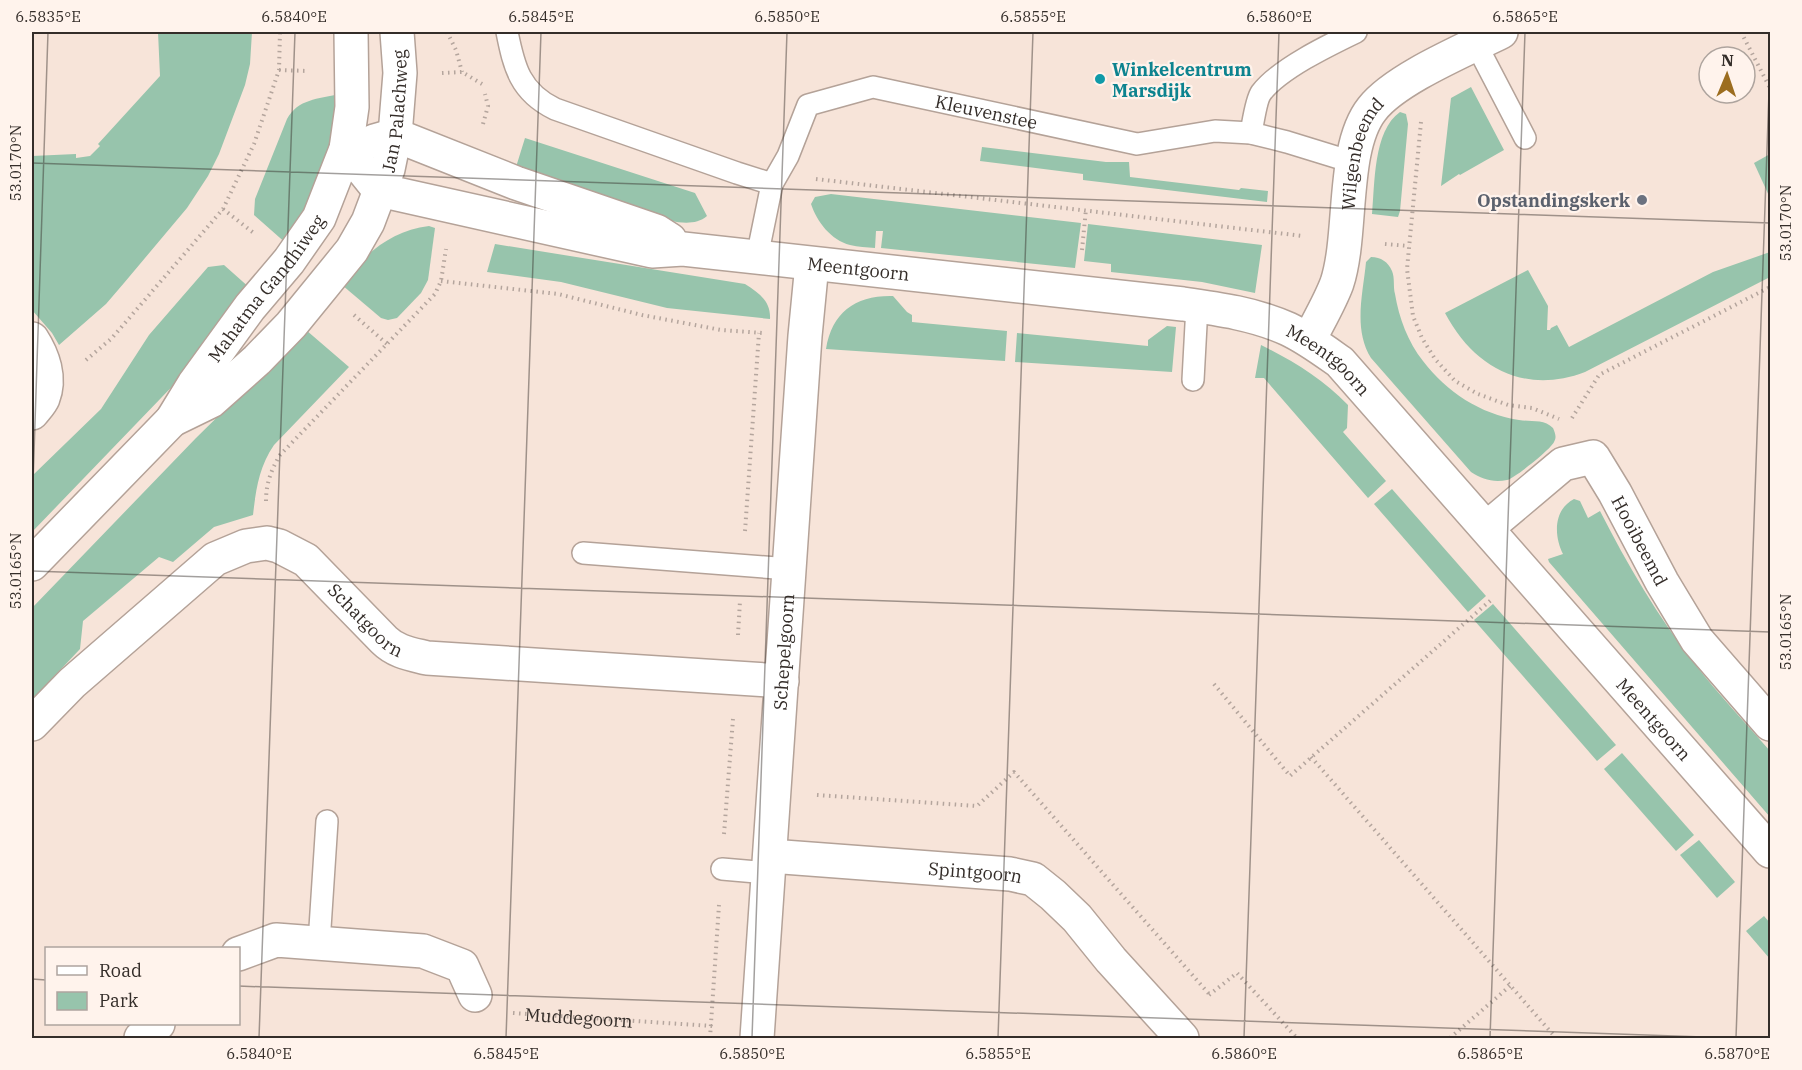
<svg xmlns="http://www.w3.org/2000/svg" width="1802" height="1070" font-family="'IBM Plex Serif',serif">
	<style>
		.green { fill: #97c4ac }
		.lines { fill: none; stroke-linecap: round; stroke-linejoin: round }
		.lane-casing { stroke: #b4a298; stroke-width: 24 }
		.street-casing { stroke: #b4a298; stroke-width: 36 }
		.secondary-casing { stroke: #b4a298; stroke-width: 36 }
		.path { stroke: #b4a59d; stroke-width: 4; stroke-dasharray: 1.5 4.5; stroke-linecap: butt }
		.lane { stroke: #fff; stroke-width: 21 }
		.street { stroke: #fff; stroke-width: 33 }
		.secondary { stroke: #fff; stroke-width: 33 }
		.ticks { fill: none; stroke: #342d29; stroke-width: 1.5; stroke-opacity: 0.45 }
		.culture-dot { fill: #0f9aa8; stroke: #fff3ec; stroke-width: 2 }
		.worship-dot { fill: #6b7280; stroke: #fff3ec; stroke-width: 2 }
		.labels { text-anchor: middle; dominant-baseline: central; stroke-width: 4.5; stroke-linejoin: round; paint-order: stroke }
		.culture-label { font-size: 18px; font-weight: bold; fill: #0d838f; stroke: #fff3ec; text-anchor: start }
		.street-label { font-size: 18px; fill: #342d29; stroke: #fff3ec }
		.worship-label { font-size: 18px; font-weight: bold; fill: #5b616d; stroke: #fff3ec; text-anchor: end }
		.neatline { fill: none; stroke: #342d29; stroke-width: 2 }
		.ticks-label { font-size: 15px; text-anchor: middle; fill: #342d29 }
	</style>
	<rect width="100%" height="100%" fill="#f7e4d9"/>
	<!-- green -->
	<g class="green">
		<polygon points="158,32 252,32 250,64 245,85 219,154 208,176 187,208 124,283 106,304 59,345 52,333 32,310 32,156 76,154 76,158 90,156 100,146 98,144 160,76"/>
		<polygon points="1471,87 1504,150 1460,175 1459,174 1441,186 1451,98"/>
		<path d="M 339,94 L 326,172 L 288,245 L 254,215 L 255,199 L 287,119 C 298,99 318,99 339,94 Z"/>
		<path d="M 1400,112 L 1406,114 L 1408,124 L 1400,211 L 1398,217 L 1372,214 C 1375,184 1373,131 1400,112 Z"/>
		<path d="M 525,138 L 695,193 L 707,216 C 693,228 671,221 655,217 L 516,167 Z"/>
		<polygon points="982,147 1106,162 1129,162 1130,177 1239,190 1241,188 1268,191 1267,202 1083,180 1083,174 980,161"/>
		<polygon points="1770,154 1770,198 1754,163"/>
		<path d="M 831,194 L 1081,223 L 1075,268 L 881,248 L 883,231 L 876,231 L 875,248 C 867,247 858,247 850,245 C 831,240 817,222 811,204 L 815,197 Z"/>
		<polygon points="1088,224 1262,245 1255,293 1202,282 1111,272 1111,264 1084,261"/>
		<path d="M 429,226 L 435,228 L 428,280 L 421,293 L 397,318 L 388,320 L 381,318 L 342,285 C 364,254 390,231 429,226 Z"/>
		<path d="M 495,244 L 745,284 C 759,293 771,301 770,319 L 667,308 L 561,282 L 487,272 Z"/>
		<path d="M 1770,252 L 1770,277 L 1585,372 C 1525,395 1474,368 1445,313 L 1528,270 L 1548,306 L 1547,330 L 1550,330 L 1551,328 L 1557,325 L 1569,347 L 1713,272 Z"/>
		<path d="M 1371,257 C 1381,257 1388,262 1392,271 C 1395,278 1393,287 1395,294 C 1399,318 1408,342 1423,361 C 1447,392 1480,414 1519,420 C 1531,422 1544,419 1553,428 C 1555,433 1557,437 1554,442 C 1551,449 1515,478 1507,480 C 1493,483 1482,479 1471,472 L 1371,358 C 1353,329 1363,294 1366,262 Z"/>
		<polygon points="224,265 251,289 213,344 32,532 32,476 101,409 149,335 208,267"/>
		<path d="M 893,296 L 907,312 L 912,315 L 912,322 L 1007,331 L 1005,361 L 826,349 C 832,312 856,295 893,296 Z"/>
		<polygon points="1167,326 1176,327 1172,372 1015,362 1017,333 1148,346 1148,340"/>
		<path d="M 306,330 L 349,367 L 274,445 C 259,467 256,489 253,515 L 214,527 L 173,562 L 159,557 L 83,621 L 80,649 L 32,700 L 32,608 L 196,438 Z"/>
		<path d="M 1261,345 C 1293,361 1323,379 1348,405 L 1347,428 L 1343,432 L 1386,481 L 1368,498 L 1264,378 L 1255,378 Z"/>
		<polygon points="1392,489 1486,596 1468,612 1374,504"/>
		<path d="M 1574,499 L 1580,501 L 1588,518 L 1600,511 C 1627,564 1658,617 1695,664 C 1718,694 1745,722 1770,751 L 1770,817 L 1549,562 L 1548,559 L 1563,554 C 1554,536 1553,510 1574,499 Z"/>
		<polygon points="1493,604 1616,745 1597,761 1474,620"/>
		<polygon points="1622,753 1694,835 1676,851 1604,769"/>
		<polygon points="1699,840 1735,882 1717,898 1680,855"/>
		<polygon points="1764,916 1770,923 1770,959 1746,931"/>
	</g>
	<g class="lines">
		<defs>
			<g id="lane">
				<path d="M 507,32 C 514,67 520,92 555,109 L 737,173 L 772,184"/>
				<polyline points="1476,44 1525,138"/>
				<path d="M 1251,133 C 1253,123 1256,100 1261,93 C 1279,69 1329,45 1356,32"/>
				<path id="s2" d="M 757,257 L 772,184 L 788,156 L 808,105 L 873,87 L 1137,144 L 1215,131 L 1251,133 L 1287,142 L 1352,162"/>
				<polyline points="1193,380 1197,306"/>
				<polyline points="583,553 789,569"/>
				<polyline points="722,869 768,873"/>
				<polyline points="319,943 327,821"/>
			</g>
			<g id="street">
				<path d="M 32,339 C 43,356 51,378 43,398 C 41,403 35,409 32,413"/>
				<path id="s3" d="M 1309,340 C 1318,322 1330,302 1337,283 C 1353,234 1341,148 1372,109 C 1395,79 1465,50 1501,32"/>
				<path id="s4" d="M 1487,528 L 1563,464 L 1593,457 L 1615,493 L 1662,582 L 1697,640 L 1770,724"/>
				<path id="s5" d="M 32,724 L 72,683 L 215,559 L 246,546 L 267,543 L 279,546 L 306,560 L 384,640 C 396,652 411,654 427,658 L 782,681"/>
				<path id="s6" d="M 770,856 L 1010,874 L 1033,879 L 1053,895 L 1077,918 L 1111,960 L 1182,1038"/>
				<polyline points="238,954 276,940 423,951 462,966 475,995"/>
				<polyline points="141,1038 158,1024"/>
				<path id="s7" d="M 757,1038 L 805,336 L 812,264"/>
			</g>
			<g id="secondary">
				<polyline points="374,141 395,135 516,183 656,231 670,240"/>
				<path id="s8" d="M 346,149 L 379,190 L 652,251 L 683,249 L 1183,304 C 1219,309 1255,314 1288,329 C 1307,338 1323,350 1340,362 L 1770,851"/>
				<path id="s9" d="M 172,420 L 211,401 L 257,360 L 291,325 L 322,287 L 352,250 L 368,222 L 388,169 L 395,135 L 400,73 L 397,32"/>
				<path id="s10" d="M 32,564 L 172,420 L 194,384 L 250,307 L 289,261 L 319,218 L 346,149 L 352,107 L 351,32"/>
			</g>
		</defs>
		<!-- lane casing -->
		<use href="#lane" class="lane-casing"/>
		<!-- street casing -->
		<use href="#street" class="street-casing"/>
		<!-- secondary casing -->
		<use href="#secondary" class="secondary-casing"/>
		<!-- path -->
		<g class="path">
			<polyline points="447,32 456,50 462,72"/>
			<polyline points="1741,32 1770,88"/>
			<polyline points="279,70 308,71"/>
			<polyline points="442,73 462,72 482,84"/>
			<polyline points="1421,122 1407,269 1413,316 1422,338 1435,359 1455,381 1478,394 1508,405 1532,408 1559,419"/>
			<polyline points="483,124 488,106 485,94"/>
			<polyline points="816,179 1303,236"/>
			<polyline points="223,209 255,234"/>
			<polyline points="1385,244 1409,246"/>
			<polyline points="1082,250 1086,209"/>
			<polyline points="441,281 558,294 642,315 721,330 763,333"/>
			<polyline points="354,315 387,344"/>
			<polyline points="86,360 112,338 223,209 254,144 279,70 280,32"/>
			<polyline points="1572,418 1599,375 1770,287"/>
			<path d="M 266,501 C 266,484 271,470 280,455 L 435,294 L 441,281 L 446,249"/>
			<polyline points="745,531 759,333"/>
			<polyline points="738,635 740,601"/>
			<polyline points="1214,684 1290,776 1491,600"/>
			<polyline points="1311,757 1556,1038"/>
			<polyline points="817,795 977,806 1014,772 1209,994"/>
			<polyline points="724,834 733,719"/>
			<polyline points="1209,995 1237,973 1297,1038"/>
			<path id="s1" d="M 513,1013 L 712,1026"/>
			<polyline points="710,1038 719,905"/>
			<polyline points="1450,1038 1510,986"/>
		</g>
		<!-- lane -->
		<use href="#lane" class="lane"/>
		<!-- street -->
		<use href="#street" class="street"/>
		<!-- secondary -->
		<use href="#secondary" class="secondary"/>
	</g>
	<!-- ticks -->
	<path class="ticks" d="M 32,163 L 1770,223M 32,513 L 48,32M 32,571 L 1770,632M 32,979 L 46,980M 238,986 L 1732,1038M 259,1038 L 295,32M 506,1038 L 541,32M 752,1038 L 787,32M 998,1038 L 1033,32M 1244,1038 L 1279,32M 1490,1038 L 1525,32M 1736,1038 L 1770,63"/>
	<!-- markers -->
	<circle class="culture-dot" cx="1100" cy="79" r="6"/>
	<circle class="worship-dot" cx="1642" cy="200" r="6"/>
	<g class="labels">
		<!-- culture labels -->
		<g class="culture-label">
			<text x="1112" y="69">Winkelcentrum<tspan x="1112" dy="21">Marsdijk</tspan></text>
		</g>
		<!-- street labels -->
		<g class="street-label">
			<text stroke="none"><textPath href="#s9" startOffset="398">Jan Palachweg</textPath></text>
			<text stroke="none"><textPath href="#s2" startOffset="345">Kleuvenstee</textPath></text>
			<text stroke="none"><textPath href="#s3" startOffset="196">Wilgenbeemd</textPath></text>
			<text stroke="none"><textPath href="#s8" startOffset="540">Meentgoorn</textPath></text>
			<text stroke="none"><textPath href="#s10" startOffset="363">Mahatma Gandhiweg</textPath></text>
			<text stroke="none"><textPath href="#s8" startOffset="1026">Meentgoorn</textPath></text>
			<text stroke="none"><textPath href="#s4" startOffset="226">Hooibeemd</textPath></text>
			<text stroke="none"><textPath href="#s5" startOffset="429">Schatgoorn</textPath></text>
			<text stroke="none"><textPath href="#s7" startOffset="387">Schepelgoorn</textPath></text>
			<text stroke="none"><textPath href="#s8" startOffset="1512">Meentgoorn</textPath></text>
			<text stroke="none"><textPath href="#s6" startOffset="206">Spintgoorn</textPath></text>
			<text stroke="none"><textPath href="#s1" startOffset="66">Muddegoorn</textPath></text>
		</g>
		<!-- worship labels -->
		<g class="worship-label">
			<text x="1630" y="200">Opstandingskerk</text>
		</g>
	</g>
	<!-- border -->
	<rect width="1802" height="1070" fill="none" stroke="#fff3ec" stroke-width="66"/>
	<!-- legend -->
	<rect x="45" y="947" width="195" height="78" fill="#fff3ec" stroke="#aea49e" stroke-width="1.5"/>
	<rect x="57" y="966" width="30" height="9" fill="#ffffff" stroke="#aea49e" stroke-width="1.5"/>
	<text x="99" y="977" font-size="18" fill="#342d29">Road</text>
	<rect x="57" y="992" width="30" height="18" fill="#97c4ac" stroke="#aea49e" stroke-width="1.5"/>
	<text x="99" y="1007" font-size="18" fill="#342d29">Park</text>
	<!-- north arrow -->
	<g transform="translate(1727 75) rotate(2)"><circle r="28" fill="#fff3ec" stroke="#aea49e" stroke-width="1.5"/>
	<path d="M0-4.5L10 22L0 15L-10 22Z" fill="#9c6d1f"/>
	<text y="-9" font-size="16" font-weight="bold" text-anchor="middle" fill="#342d29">N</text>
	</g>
	<rect x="33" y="33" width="1736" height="1004" class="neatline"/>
	<g class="ticks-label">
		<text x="48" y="22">6.5835°E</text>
		<text x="294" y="22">6.5840°E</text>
		<text x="541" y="22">6.5845°E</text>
		<text x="787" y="22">6.5850°E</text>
		<text x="1033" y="22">6.5855°E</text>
		<text x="1279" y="22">6.5860°E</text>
		<text x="1525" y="22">6.5865°E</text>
		<text transform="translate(16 163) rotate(-90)" y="5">53.0170°N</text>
		<text transform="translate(1786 223) rotate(-90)" y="5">53.0170°N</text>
		<text transform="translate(16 571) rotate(-90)" y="5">53.0165°N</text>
		<text transform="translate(1786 632) rotate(-90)" y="5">53.0165°N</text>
		<text x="259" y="1059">6.5840°E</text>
		<text x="506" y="1059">6.5845°E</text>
		<text x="752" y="1059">6.5850°E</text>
		<text x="998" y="1059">6.5855°E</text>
		<text x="1244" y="1059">6.5860°E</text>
		<text x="1490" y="1059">6.5865°E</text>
		<text x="1737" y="1059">6.5870°E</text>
	</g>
</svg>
